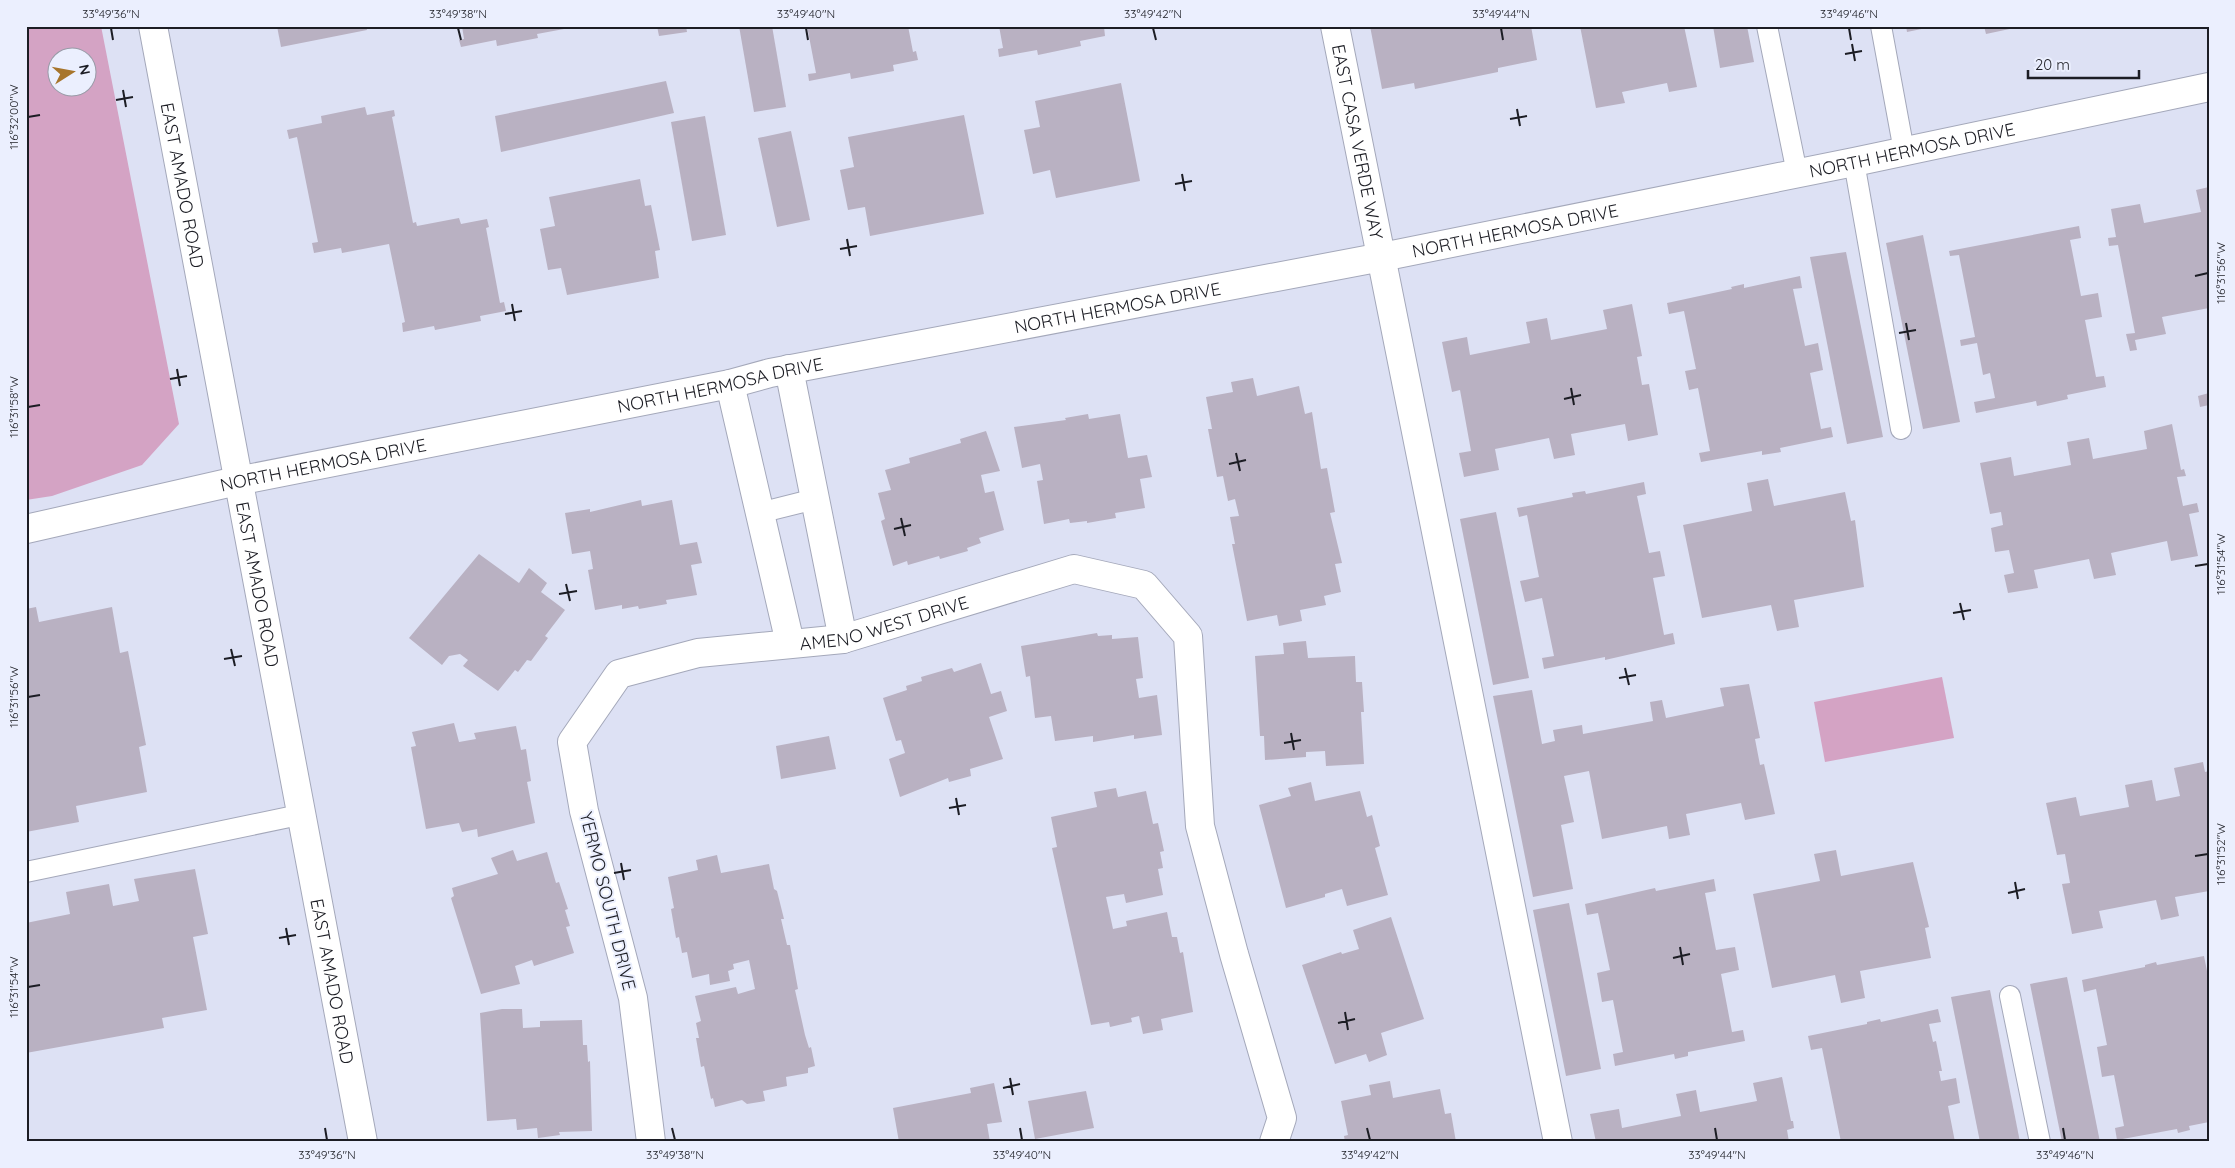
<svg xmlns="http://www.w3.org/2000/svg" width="2235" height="1168" font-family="Quicksand,sans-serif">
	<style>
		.green { fill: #d4a3c4; fill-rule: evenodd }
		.building { fill: #b9b1c2 }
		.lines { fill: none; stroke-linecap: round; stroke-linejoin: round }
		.service-casing { stroke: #a4a8ba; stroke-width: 22 }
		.minor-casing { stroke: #a4a8ba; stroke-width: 30 }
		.service { stroke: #fff; stroke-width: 20 }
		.minor { stroke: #fff; stroke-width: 28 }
		.ticks { fill: none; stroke: #1c1d24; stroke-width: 2 }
		.labels { text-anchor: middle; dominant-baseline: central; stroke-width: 4; stroke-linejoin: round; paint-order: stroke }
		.street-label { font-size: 18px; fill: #1c1d24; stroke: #ebeffe }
		.neatline { fill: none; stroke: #1c1d24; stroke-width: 2 }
		.ticks-label { font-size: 12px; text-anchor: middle; fill: #1c1d24 }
	</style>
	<rect width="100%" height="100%" fill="#dde1f4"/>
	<!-- green -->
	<g class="green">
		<path d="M 26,26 L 101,26 L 179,424 L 142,465 L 52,496 L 26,500 ZM 58,58 L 88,58 L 88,88 L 58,88 Z"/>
		<polygon points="1942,677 1954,738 1825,762 1814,702"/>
	</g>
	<!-- building -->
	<g class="building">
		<polygon points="277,26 366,26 367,30 281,47"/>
		<polygon points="462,26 564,26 564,29 537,34 538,38 497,46 496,40 461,47 459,40 464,39"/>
		<polygon points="657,26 686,26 687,32 659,36"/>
		<polygon points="739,26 772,26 786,107 754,112"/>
		<polygon points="807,26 908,26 913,52 916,51 918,60 893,65 894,71 851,79 850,73 809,81 808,74 816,73"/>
		<polygon points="999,26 1101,26 1104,27 1105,36 1080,41 1081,46 1038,55 1037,50 999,57 998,49 1003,48"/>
		<polygon points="1370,26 1531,26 1537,60 1498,68 1498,72 1415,89 1414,83 1382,89"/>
		<polygon points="1580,26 1684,26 1697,87 1669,92 1667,83 1622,92 1625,103 1596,108"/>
		<polygon points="1713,26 1747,26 1754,62 1720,68"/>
		<polygon points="1906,26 1931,26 1931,27 1907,32"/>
		<polygon points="1984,26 2019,26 2019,27 1986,34"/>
		<polygon points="666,81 674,113 501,152 495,116"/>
		<polygon points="1121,83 1140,181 1056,198 1050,170 1033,174 1024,130 1040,127 1035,101"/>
		<polygon points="365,107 367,115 394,110 395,116 392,117 413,223 416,222 417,226 459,218 461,224 487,219 489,227 486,228 500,303 504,302 506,311 480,316 481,321 435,330 434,326 403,332 402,323 405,322 389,244 342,253 341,248 314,253 312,243 318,242 297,137 289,139 287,130 322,123 321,116"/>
		<polygon points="964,115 984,214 870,236 865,207 848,210 840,170 854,167 848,137"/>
		<polygon points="705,116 726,235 692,241 671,122"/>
		<polygon points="791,131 810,220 777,227 758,138"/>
		<polygon points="640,179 645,206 651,205 660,250 655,251 659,278 567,295 561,268 548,270 540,229 555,226 549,197"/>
		<polygon points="2209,187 2209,308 2162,317 2166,334 2135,340 2137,350 2130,351 2126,334 2135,333 2118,245 2109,246 2108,238 2116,237 2111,209 2140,204 2144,223 2201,212 2196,190"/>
		<polygon points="2079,226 2081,238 2070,240 2081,296 2098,293 2102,317 2085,320 2096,377 2104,376 2106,387 2067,395 2068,399 2037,406 2036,401 1976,413 1974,402 1995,398 1990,373 1983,375 1977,343 1961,346 1960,340 1975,337 1959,255 1950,256 1949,251"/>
		<polygon points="1923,235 1960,422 1923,429 1886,243"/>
		<polygon points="1846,252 1883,437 1847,444 1810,257"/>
		<polygon points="1800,276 1802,288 1793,289 1805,346 1818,343 1823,370 1810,373 1821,429 1831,427 1833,437 1780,448 1781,452 1762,455 1762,451 1701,462 1699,453 1710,451 1698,388 1689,390 1685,371 1696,369 1684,311 1669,314 1667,303 1732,289 1731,287 1744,284 1744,288"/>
		<polygon points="1632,304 1642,356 1637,357 1642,385 1649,384 1658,435 1628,441 1625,424 1571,434 1575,455 1554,459 1549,438 1495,449 1499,470 1464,477 1459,453 1471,451 1460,390 1452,392 1442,342 1467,337 1470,355 1530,343 1526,322 1547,318 1551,340 1607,329 1603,310"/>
		<polygon points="1253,378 1257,396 1299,386 1305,414 1312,412 1321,469 1327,468 1335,512 1330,513 1342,563 1335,564 1341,592 1324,596 1326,605 1300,610 1302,621 1279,626 1277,615 1247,621 1232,544 1235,544 1230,517 1239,516 1235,499 1228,501 1223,476 1217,477 1208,429 1212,429 1206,397 1233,392 1231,382"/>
		<polygon points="2209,393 2209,405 2200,407 2198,396"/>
		<polygon points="1088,414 1089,419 1120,414 1128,458 1147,455 1152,477 1140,479 1145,508 1115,513 1116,518 1087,523 1087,521 1070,523 1069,519 1044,524 1037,481 1043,480 1040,464 1022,468 1014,427 1066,420 1065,418"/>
		<polygon points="2172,424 2181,470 2184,469 2186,476 2177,477 2183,506 2197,503 2199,512 2189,514 2198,556 2171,561 2167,541 2111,553 2116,575 2094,579 2089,559 2034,570 2038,588 2008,593 2004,575 2014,573 2009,550 1995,552 1991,528 2003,525 2001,512 1990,514 1980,463 2011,457 2014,476 2071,465 2067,442 2089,438 2093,459 2147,449 2144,431"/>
		<polygon points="986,431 1000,471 981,475 985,493 994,491 1004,530 979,538 981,543 967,548 968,551 940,559 939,556 908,565 907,561 893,566 881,521 885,519 878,493 891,490 885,470 910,463 909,458 961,443 960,439"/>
		<polygon points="1768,479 1774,506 1845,492 1851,521 1855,520 1864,587 1794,600 1799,627 1777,631 1771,605 1702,618 1683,525 1752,511 1747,483"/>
		<polygon points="1644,482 1646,494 1637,496 1649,553 1660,551 1665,576 1653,578 1664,635 1673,633 1675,644 1605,660 1605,657 1544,669 1542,658 1554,656 1542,598 1525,602 1520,581 1539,577 1527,515 1519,517 1517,508 1573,497 1572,493 1585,491 1586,494"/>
		<polygon points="641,500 642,506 672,500 680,545 697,542 702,563 691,565 697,595 666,600 667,604 639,609 638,606 622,609 622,605 595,610 588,570 593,569 590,551 572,554 565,513 590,509 590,512"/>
		<polygon points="1496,512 1529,678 1493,685 1460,519"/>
		<polygon points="479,554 519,583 529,568 547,583 541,592 565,610 545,636 548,638 531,661 527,660 518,672 515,670 498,691 463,666 468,660 460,654 449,656 442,665 409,638"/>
		<polygon points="36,607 39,622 112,607 120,653 128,651 146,745 139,747 147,792 76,806 79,822 26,832 26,609"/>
		<polygon points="1097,633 1098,636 1112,635 1112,639 1138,637 1143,678 1136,679 1139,698 1157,695 1162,735 1134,739 1134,735 1093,742 1093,736 1055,741 1051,716 1035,718 1030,676 1026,677 1021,646"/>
		<polygon points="1306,641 1308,658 1355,656 1356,682 1362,682 1364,712 1361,712 1364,764 1326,766 1325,751 1306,752 1306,757 1265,760 1264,736 1260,736 1255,656 1284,654 1283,643"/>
		<polygon points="981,663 991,694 1001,691 1007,711 989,717 1003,759 970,769 971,776 949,782 948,778 900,797 889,759 905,753 901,740 896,741 883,698 907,690 906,686 922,681 921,677 952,668 954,672"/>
		<polygon points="1749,684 1760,738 1755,739 1760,765 1764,764 1775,814 1745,820 1741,803 1686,814 1690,835 1669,839 1667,826 1602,839 1589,771 1564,776 1574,822 1561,825 1573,889 1533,897 1493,696 1532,690 1542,744 1555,741 1553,730 1582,725 1583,734 1653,721 1650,702 1662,700 1666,718 1724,706 1720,688"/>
		<polygon points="454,723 459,742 476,739 474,733 516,726 521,750 526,749 531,781 527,782 535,823 478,837 477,829 462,832 459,823 426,829 411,747 416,746 412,732"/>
		<polygon points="829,736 836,769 781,779 776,746"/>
		<polygon points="2203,762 2205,772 2209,771 2209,891 2175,897 2179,916 2161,920 2156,900 2099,911 2103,928 2072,934 2062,884 2070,883 2065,854 2057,855 2046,803 2076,797 2080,816 2129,807 2125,785 2152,780 2156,801 2180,796 2174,768"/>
		<polygon points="1311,782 1315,801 1360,791 1367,817 1372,815 1380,846 1375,848 1388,895 1347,906 1342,889 1325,894 1325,897 1286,908 1259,805 1291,796 1288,788"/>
		<polygon points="1116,788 1118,797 1146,791 1153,824 1158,823 1164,851 1160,852 1163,868 1158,869 1163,895 1126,903 1124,894 1106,897 1113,929 1127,926 1126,921 1167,912 1172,937 1177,937 1180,953 1183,952 1193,1012 1161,1019 1163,1030 1143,1034 1139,1016 1131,1018 1132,1022 1110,1027 1109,1022 1091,1025 1052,848 1057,847 1051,817 1097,807 1094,792"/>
		<polygon points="513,850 517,861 547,852 556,883 559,882 568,909 565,910 570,926 566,927 574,953 534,966 532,960 515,966 520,984 481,994 451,898 454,896 452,888 498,874 491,858"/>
		<polygon points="1836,850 1841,876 1913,862 1929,927 1925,928 1931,958 1860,971 1865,998 1841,1003 1835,975 1772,988 1753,894 1820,881 1814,854"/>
		<polygon points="717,855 721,873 769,864 774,889 777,891 784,919 781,919 787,945 790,945 798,989 795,990 805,1035 809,1048 811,1047 815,1066 808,1068 808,1073 786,1077 787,1086 763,1091 765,1101 747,1104 742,1100 715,1107 713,1098 711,1099 704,1066 701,1067 696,1038 699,1038 696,1023 701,1021 695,996 736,987 738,994 755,989 749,960 733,964 734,969 728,971 730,981 710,985 709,974 692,978 687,952 682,953 679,937 676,938 671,909 674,908 668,877 698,870 696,860"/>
		<polygon points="195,869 208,934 193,937 207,1010 162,1018 164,1028 26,1053 26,923 70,914 66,892 109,884 113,906 139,901 134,879"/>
		<polygon points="1714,879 1716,891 1705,893 1716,950 1735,947 1739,970 1721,974 1732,1032 1743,1030 1745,1041 1688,1052 1688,1056 1675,1059 1674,1054 1615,1066 1613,1054 1623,1052 1613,1000 1602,1002 1597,973 1610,970 1598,913 1587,915 1585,904 1655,888 1656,891"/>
		<polygon points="1569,903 1601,1069 1566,1076 1533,910"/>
		<polygon points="1391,917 1424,1019 1381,1033 1387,1055 1369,1062 1366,1054 1335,1064 1302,965 1341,952 1342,954 1359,949 1353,930"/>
		<polygon points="2204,956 2209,981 2209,1122 2189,1126 2190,1130 2178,1133 2177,1129 2117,1140 2115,1128 2124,1126 2114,1075 2102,1077 2097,1047 2107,1045 2096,989 2084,992 2082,980 2145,967 2145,965 2156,962 2157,965"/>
		<polygon points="2067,977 2100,1142 2062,1142 2030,984"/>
		<polygon points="1990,990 2020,1142 1980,1142 1951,997"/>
		<polygon points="502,1009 522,1009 523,1028 540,1027 540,1021 582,1020 583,1045 587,1045 588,1062 590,1061 592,1131 559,1132 560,1135 538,1138 537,1128 517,1130 516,1119 487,1121 480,1013"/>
		<polygon points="1938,1009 1941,1022 1929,1024 1933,1042 1936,1041 1942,1071 1939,1071 1941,1081 1956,1078 1960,1103 1948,1106 1955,1142 1841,1142 1822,1048 1811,1050 1808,1036 1867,1024 1867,1022 1880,1019 1881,1022"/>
		<polygon points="1782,1077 1791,1121 1793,1121 1794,1128 1787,1130 1789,1142 1596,1142 1590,1114 1619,1109 1622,1128 1681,1116 1676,1094 1696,1090 1700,1112 1757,1101 1753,1083"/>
		<polygon points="1390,1081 1393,1098 1440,1089 1445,1114 1451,1113 1456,1142 1345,1142 1344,1136 1348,1135 1341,1101 1371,1095 1369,1085"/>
		<polygon points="994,1083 1002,1122 987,1124 990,1142 899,1142 893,1108 971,1093 970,1088"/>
		<polygon points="1086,1091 1094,1128 1035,1139 1028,1101"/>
	</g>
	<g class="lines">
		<defs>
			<g id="service">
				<polyline points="1767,26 1797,173"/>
				<polyline points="1881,26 1904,151"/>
				<polyline points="1854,162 1901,429"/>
				<polyline points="759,513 815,499"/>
				<polyline points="26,872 299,815"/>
				<polyline points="2010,996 2040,1142"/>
			</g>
			<g id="minor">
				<path id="s1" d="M 153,26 L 363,1142"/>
				<path id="s2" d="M 1335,26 L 1558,1142"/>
				<polyline points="789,369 843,639"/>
				<polyline points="730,384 790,643"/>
				<path id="s3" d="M 26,529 L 237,481 L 730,384 L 770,373 L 1382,257 L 1854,162 L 2209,87"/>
				<path id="s4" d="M 651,1142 L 633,998 L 584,811 L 572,742 L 619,674 L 698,653 L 843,639 L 1074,569 L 1144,585 L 1188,636 L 1200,826 L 1234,954 L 1282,1118 L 1274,1142"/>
			</g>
		</defs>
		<!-- service casing -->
		<use href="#service" class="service-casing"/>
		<!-- minor casing -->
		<use href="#minor" class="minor-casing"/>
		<!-- service -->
		<use href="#service" class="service"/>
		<!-- minor -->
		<use href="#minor" class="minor"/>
	</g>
	<!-- ticks -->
	<path class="ticks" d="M 111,28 L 113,40M 458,28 L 461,40M 806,28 L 808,40M 1153,28 L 1156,40M 1501,28 L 1503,40M 1849,28 L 1851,40M 1852,44 L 1855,61M 1845,54 L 1862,51M 123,90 L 126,107M 116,100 L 133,97M 1517,109 L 1520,126M 28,117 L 40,115M 1510,119 L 1527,116M 1182,174 L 1185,191M 1175,184 L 1192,181M 847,239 L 850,256M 840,249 L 857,246M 2195,276 L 2208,273M 512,304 L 515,321M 505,314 L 522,311M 1906,323 L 1909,340M 1899,333 L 1916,330M 177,369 L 180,386M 170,379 L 187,376M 1571,388 L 1574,405M 1564,399 L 1581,395M 28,407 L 40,405M 1236,453 L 1240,471M 1229,464 L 1246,460M 901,518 L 905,536M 894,529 L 911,525M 2195,566 L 2208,564M 566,584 L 570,601M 559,594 L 577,591M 1960,603 L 1964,620M 1953,613 L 1971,610M 231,649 L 235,666M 224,659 L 242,656M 1625,668 L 1629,685M 1619,678 L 1636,675M 28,697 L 40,695M 1291,733 L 1294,750M 1284,743 L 1301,740M 956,798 L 959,815M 949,808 L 966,805M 2195,856 L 2208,854M 621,863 L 624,880M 614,873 L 631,870M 2015,882 L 2018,899M 2008,893 L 2025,889M 286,928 L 289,945M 279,938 L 296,935M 1680,947 L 1683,965M 1673,958 L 1690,954M 28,987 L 40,985M 1345,1012 L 1348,1030M 1338,1023 L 1355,1019M 1010,1078 L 1013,1095M 1003,1088 L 1020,1084M 325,1128 L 327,1140M 672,1128 L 675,1140M 1020,1128 L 1022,1140M 1367,1128 L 1370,1140M 1715,1128 L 1717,1140M 2063,1128 L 2065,1140"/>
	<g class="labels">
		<!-- street labels -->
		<g class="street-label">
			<text stroke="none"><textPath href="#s2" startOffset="118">EAST CASA VERDE WAY</textPath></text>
			<text stroke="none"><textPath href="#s3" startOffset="1924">NORTH HERMOSA DRIVE</textPath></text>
			<text stroke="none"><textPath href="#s1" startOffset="162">EAST AMADO ROAD</textPath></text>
			<text stroke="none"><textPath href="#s3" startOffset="1519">NORTH HERMOSA DRIVE</textPath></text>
			<text stroke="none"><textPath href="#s3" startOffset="1114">NORTH HERMOSA DRIVE</textPath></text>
			<text stroke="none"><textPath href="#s3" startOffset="709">NORTH HERMOSA DRIVE</textPath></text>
			<text stroke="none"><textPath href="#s3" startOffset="304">NORTH HERMOSA DRIVE</textPath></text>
			<text stroke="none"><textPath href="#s1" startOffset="568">EAST AMADO ROAD</textPath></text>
			<text stroke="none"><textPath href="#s4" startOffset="762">AMENO WEST DRIVE</textPath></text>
			<text transform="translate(608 901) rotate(76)">YERMO SOUTH DRIVE</text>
			<text stroke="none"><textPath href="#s1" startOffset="972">EAST AMADO ROAD</textPath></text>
		</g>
	</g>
	<!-- border -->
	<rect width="2235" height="1168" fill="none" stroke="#ebeffe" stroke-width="55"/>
	<!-- north arrow -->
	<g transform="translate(72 72) rotate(79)"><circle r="24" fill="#ebeffe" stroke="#989ba7"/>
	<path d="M0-4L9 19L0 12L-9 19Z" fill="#a7752c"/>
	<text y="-8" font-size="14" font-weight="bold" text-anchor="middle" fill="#1c1d24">N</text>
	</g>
	<!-- scale -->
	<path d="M2028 70v8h111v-8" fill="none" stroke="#1c1d24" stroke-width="2.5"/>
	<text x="2035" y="70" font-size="15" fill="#1c1d24" stroke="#ebeffe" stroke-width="4" paint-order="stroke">20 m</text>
	<rect x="28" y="28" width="2180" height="1112" class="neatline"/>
	<g class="ticks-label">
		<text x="111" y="18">33°49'36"N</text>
		<text x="458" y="18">33°49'38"N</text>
		<text x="806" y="18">33°49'40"N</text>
		<text x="1153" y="18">33°49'42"N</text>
		<text x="1501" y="18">33°49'44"N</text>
		<text x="1849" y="18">33°49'46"N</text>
		<text transform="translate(14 117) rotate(-90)" y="4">116°32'00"W</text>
		<text transform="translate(2221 273) rotate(-90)" y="4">116°31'56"W</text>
		<text transform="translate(14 407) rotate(-90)" y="4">116°31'58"W</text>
		<text transform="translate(2221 564) rotate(-90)" y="4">116°31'54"W</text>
		<text transform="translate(14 697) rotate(-90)" y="4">116°31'56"W</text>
		<text transform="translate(2221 854) rotate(-90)" y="4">116°31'52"W</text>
		<text transform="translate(14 987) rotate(-90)" y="4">116°31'54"W</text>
		<text x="327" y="1159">33°49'36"N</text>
		<text x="675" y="1159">33°49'38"N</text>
		<text x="1022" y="1159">33°49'40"N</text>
		<text x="1370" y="1159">33°49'42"N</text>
		<text x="1717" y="1159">33°49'44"N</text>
		<text x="2065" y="1159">33°49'46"N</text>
	</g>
</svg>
